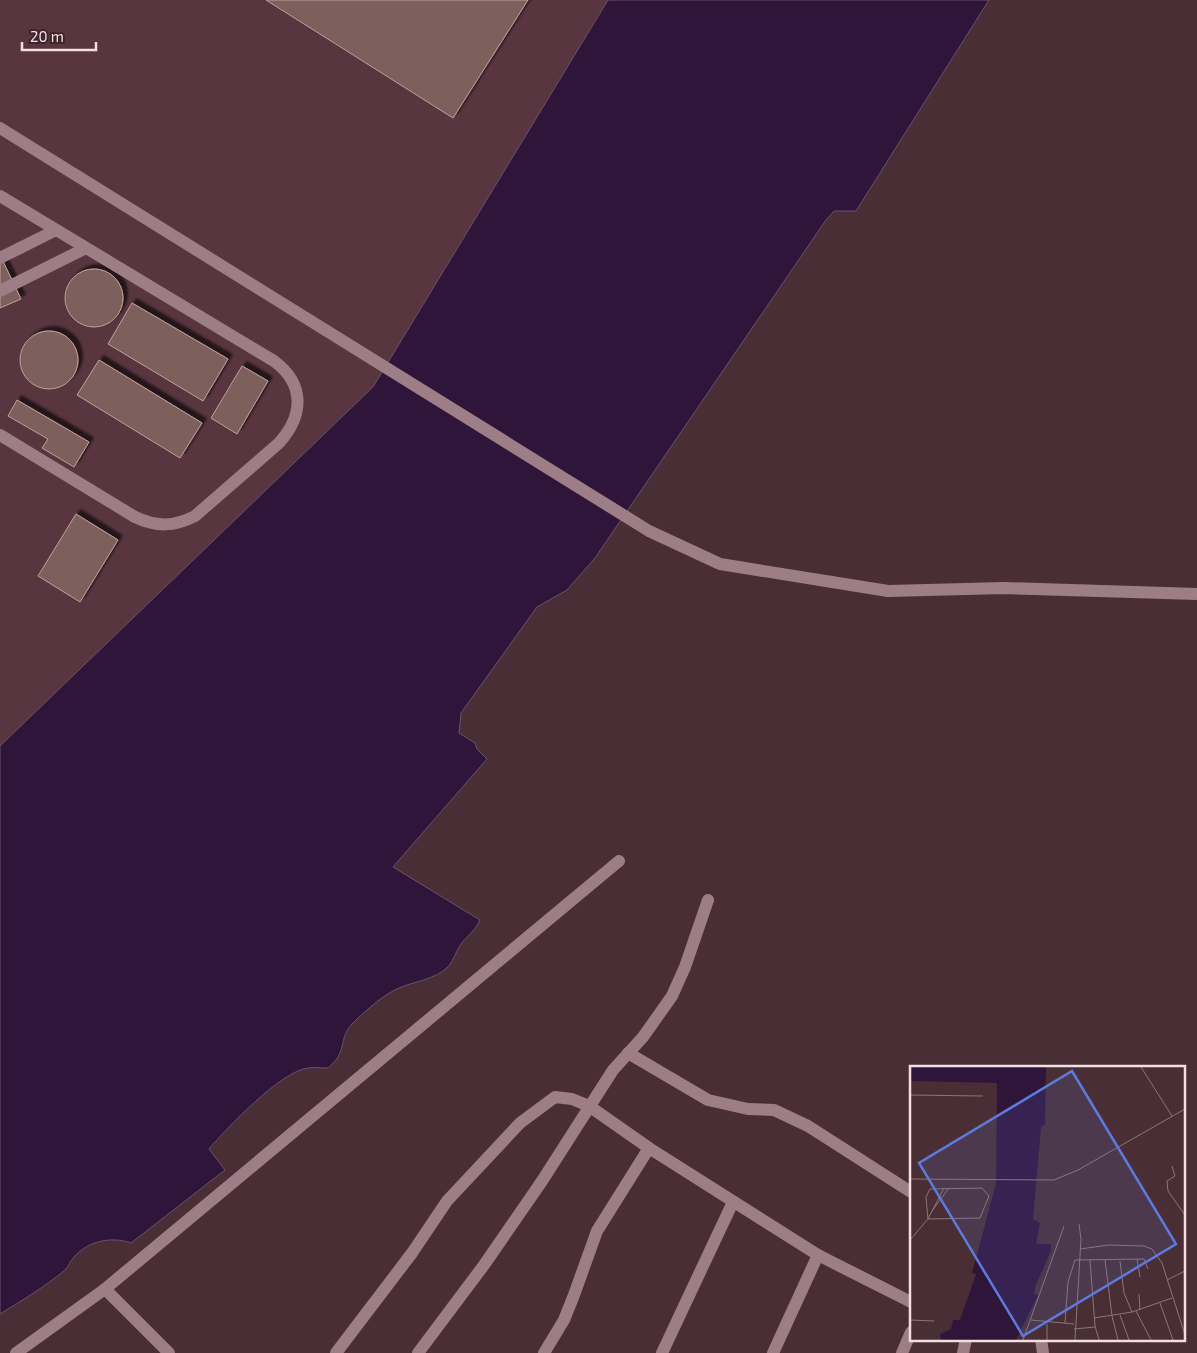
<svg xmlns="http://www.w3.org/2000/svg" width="1197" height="1353" font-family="'Exo 2',sans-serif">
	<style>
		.built { fill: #58353f }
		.water { fill: #30153a; stroke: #6a526d }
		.building { fill: #7d5e5b; stroke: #c2a09c; filter: url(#shadow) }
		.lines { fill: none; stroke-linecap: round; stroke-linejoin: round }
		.minor { stroke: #9e7e86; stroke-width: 12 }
		.inset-road { fill: none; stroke: #8c757c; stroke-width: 1 }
		.view { fill: #5d7adc; fill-opacity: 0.15; stroke: #5d7adc; stroke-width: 2.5 }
		.inset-edge { fill: none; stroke: #f1dfe4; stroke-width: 2.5 }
	</style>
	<defs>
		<filter id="shadow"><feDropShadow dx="4.5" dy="-4.5" stdDeviation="1" flood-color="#0009"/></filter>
	</defs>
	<rect width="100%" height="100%" fill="#492e36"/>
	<!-- built -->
	<polygon class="built" points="0,0 608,0 373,387 0,746"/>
	<!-- water -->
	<path class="water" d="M 608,0 L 989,0 L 856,211 L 834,211 L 826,220 L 595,558 L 567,590 L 537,607 L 461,713 L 459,733 L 475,743 L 477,749 L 487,759 L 393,867 L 480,920 C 475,931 468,935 461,944 C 456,951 454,960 448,967 C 434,980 415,981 399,988 C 383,995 369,1008 356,1020 C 340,1035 346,1042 338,1057 C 336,1061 331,1065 328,1068 C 321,1068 314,1067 308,1068 C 281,1071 227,1128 209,1149 L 225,1170 L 131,1243 C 111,1236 88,1241 74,1257 C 70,1261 69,1266 65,1270 C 46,1286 21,1301 0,1314 L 0,746 L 373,387 Z"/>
	<!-- building -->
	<g class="building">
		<polygon points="266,0 528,0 453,118"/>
		<polygon points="0,255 21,299 0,308"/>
		<circle cx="94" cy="298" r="29"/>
		<polygon points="132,303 228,359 203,401 108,344"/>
		<circle cx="49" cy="360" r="29"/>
		<polygon points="99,360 202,423 180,458 77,395"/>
		<polygon points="242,366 268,381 237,434 211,418"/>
		<polygon points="17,400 89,442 74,467 42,448 48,439 8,416"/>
		<polygon points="76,514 118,540 80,602 38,576"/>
	</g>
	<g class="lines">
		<!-- minor -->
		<g class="minor">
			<polyline points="0,128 649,531 720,564 888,591 1004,588 1197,594"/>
			<path d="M 0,196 L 274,361 C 305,384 304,415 279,443 L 195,516 C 174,527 156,527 135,517 L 0,435"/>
			<polyline points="0,258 56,230"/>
			<polyline points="0,291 86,248"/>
			<polyline points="628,1053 708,1100 748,1109 774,1110 808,1126 911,1192"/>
			<polyline points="105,1289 169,1353"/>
			<polyline points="1041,1339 1043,1353"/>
			<polyline points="16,1353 105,1289 619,861"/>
			<polyline points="336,1353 412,1253 447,1201 520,1123 555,1097 572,1099 589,1106 649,1148 818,1255 911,1302"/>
			<polyline points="418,1353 484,1265 542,1181 613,1070 643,1037 672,996 685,967 708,900"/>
			<polyline points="544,1353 564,1320 574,1295 597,1231 649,1148"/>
			<polyline points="662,1353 733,1202"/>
			<polyline points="773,1353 818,1255"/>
			<polyline points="902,1353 911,1332"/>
			<polyline points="963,1353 966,1339"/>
		</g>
	</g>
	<!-- overview -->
	<g transform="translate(910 1066)">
		<rect width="275" height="275" fill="#492e36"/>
		<path d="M 0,1 L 136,1 L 135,58 L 131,62 L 123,153 L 130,157 L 126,178 L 141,178 L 141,185 L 125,221 L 124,228 L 128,229 L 106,274 L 31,274 L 30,268 L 41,263 L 43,254 L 50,254 L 66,208 L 62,207 L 86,118 L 87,17 L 0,15 Z" fill="#30153a"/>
		<path class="inset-road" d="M 231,1 L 262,50M 0,29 L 73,30M 262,100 L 265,110 L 257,115 L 258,125 L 275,149M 0,113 L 144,114 L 168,104 L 275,43M 72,122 L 79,130 L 70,152 L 18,153 L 16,131 L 20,123 ZM 22,145 L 39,122M 0,174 L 18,153 L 34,122M 170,183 L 199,179 L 234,180 L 242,183 L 252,197 L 275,269M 227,193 L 230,211M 180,194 L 185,260 L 189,274M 195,194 L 202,250M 210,195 L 214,227 L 222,246M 257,214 L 275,205M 229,228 L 230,244M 250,237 L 263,274M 226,245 L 241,274M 210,249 L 219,274M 202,250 L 208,274M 184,252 L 222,246 L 262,232M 0,254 L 24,255M 121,254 L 164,258M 155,257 L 158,216 L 165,194 L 234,193 L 238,203M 164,263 L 185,261M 113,274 L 154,160M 137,274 L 137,258M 165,274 L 171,173 L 169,158"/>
		<path class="view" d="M 162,5 L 266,178 L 113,270 L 9,97 Z"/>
		<rect width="275" height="275" class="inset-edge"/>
	</g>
	<!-- scale -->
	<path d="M22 42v8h74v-8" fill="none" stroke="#f1dfe4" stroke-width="2.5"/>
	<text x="30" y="42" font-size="15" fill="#f1dfe4" stroke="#3e252c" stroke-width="4" paint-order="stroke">20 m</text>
</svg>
